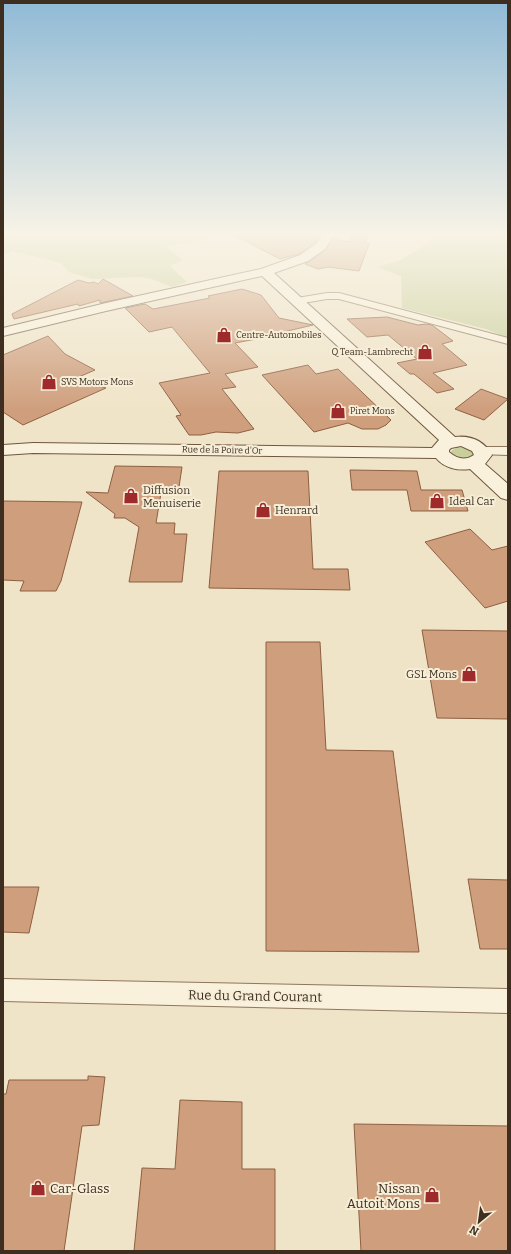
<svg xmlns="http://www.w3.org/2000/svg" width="511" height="1254" font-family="Bitter,serif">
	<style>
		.green { fill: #c9cf9b }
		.building { fill: #cf9f7d; stroke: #8d5f41 }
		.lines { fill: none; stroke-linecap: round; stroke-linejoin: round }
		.street-casing { stroke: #8d765c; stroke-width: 2 }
		.secondary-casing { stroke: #6f573f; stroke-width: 2 }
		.street { fill: #faf1dc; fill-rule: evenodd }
		.secondary { fill: #faf1dc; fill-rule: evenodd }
		.labels { text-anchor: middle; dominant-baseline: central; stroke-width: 4; stroke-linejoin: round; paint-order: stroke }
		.far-poi-label { font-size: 9px; fill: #3d2e20; stroke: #f7eed8; text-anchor: start }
		.far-street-label { font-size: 9px; fill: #3d2e20; stroke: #f7eed8 }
		.poi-label { font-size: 11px; fill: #3d2e20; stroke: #f7eed8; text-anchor: start }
		.near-street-label { font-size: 13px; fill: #3d2e20; stroke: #f7eed8 }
		.near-poi-label { font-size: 13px; fill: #3d2e20; stroke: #f7eed8; text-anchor: start }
	</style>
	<rect width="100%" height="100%" fill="#f0e4c8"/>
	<!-- green -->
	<g class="green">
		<polygon points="230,234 166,247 183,260 170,266 187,282 172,287 152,279 140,277 92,279 69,272 61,263 12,251 3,255 3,234"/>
		<polygon points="437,234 508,234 508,338 486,329 402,308 401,276 377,267 401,260 434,239"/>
		<path d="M 458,447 L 471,450 L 473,454 L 473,456 C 466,460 459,459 452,455 L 451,451 Z"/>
	</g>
	<!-- building -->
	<g class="building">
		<polygon points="232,234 320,234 316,242 299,254 280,259"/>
		<polygon points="353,234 368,234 365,242 369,244 359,271 328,267 318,269 305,264 326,250 333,239 350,242"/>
		<polygon points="103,279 133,296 100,303 100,300 79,306 78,304 14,319 12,314 78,280 89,283 94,282 98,284"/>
		<polygon points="242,289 261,295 279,318 313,325 279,333 271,333 267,337 235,343 258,367 225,374 236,387 222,389 254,429 238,433 216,432 201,435 189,435 176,416 181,415 159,383 210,373 172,327 149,332 125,308 145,304 153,309 210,298 208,296"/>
		<polygon points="387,317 418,325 426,324 432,325 453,341 442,344 467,365 433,373 454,389 437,393 414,374 410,374 397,363 417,359 388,335 367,337 347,319"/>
		<polygon points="48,336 65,354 95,370 74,379 106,388 23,425 3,412 3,355"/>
		<polygon points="308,365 316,374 338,369 391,420 386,425 378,429 362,429 348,423 314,432 262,375"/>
		<polygon points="481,389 508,399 484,420 455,409"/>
		<polygon points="115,466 182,467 179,487 162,487 156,523 175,523 174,534 187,534 182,582 129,582 139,527 125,518 114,518 115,514 86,492 108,493"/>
		<polygon points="350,470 417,471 421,490 462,490 468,511 411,511 407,490 352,490"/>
		<polygon points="219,471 308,471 313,569 348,569 350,590 209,588"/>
		<polygon points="3,501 82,502 61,581 56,591 20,591 24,581 3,580"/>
		<polygon points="470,529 492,550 508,546 508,601 485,608 425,542"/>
		<polygon points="422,630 508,631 508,719 437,718"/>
		<polygon points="266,642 320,642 326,750 393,751 419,952 266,951"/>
		<polygon points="468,879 508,880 508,949 480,949"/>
		<polygon points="3,887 39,887 29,933 3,932"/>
		<polygon points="88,1076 105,1077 99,1125 82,1126 64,1251 3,1251 3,1094 6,1094 9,1080 88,1080"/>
		<polygon points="180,1100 242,1102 242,1169 275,1169 275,1251 134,1251 142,1168 175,1169"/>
		<polygon points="354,1124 508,1126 508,1251 361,1251"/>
	</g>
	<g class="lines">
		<defs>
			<g id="street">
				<polygon points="327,293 339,293 508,338 508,344 339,299 327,299 297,304 292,301 297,298"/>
				<polygon points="482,447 508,447 508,455 478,454 476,451 478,448"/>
				<polygon points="3,979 508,989 508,1013 3,1001"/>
			</g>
			<path id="secondary" d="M 323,234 L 335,234 L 325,249 L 308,261 L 274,273 L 455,437 C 471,435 484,441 492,455 L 485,464 L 508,484 L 508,500 L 501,498 L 470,469 C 458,471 444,468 436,458 L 33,453 L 3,455 L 3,445 L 33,443 L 432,448 L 439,440 L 262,276 L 106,311 L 3,336 L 3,328 L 106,303 L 261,269 L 300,255 L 317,243 ZM 461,446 L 472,451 L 474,455 C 465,461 457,459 449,452 L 449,450 L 451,448 Z"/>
		</defs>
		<!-- street casing -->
		<use href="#street" class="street-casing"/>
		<!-- secondary casing -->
		<use href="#secondary" class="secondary-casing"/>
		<!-- street -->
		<use href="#street" class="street"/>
		<!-- secondary -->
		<use href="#secondary" class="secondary"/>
	</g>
	<!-- sky -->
	<linearGradient id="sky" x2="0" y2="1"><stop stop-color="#8fbad6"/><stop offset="0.57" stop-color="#f8f3e6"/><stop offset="1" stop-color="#f8f3e6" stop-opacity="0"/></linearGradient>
	<rect width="511" height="410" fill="url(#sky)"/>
	<!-- icons -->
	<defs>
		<symbol id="shop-bare" viewBox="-9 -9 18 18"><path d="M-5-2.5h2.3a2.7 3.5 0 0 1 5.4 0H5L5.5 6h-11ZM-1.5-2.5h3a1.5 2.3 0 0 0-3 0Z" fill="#9e2a2b" stroke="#f7eed8" stroke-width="2.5" paint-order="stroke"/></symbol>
	</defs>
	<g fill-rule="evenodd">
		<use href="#shop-bare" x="213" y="324" width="22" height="22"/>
		<use href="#shop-bare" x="414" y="341" width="22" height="22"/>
		<use href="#shop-bare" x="38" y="371" width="22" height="22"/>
		<use href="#shop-bare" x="327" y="400" width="22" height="22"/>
		<use href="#shop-bare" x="120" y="485" width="22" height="22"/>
		<use href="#shop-bare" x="426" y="490" width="22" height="22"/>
		<use href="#shop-bare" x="252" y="499" width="22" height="22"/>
		<use href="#shop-bare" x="458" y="663" width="22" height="22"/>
		<use href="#shop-bare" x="27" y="1177" width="22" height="22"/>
		<use href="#shop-bare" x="421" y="1184" width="22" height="22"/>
	</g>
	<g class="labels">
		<!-- far-poi labels -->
		<g class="far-poi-label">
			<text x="236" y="335">Centre-Automobiles</text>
			<text x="413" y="352" text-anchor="end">Q Team-Lambrecht</text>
			<text x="61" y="382">SVS Motors Mons</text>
			<text x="350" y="411">Piret Mons</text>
		</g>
		<!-- far-street labels -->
		<g class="far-street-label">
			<text transform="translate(222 450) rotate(1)">Rue de la Poire d'Or</text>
		</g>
		<!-- poi labels -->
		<g class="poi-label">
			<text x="143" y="490">Diffusion<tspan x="143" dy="13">Menuiserie</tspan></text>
			<text x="449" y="501">Ideal Car</text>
			<text x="275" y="510">Henrard</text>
			<text x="457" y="674" text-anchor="end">GSL Mons</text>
		</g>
		<!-- near-street labels -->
		<g class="near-street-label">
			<text transform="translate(255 996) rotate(1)">Rue du Grand Courant</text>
		</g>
		<!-- near-poi labels -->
		<g class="near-poi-label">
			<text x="50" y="1188">Car-Glass</text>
			<text x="420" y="1188" text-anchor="end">Nissan<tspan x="420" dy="15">Autoit Mons</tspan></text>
		</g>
	</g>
	<!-- border -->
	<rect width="511" height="1254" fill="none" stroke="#3d2e20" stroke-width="8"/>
	<!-- north arrow -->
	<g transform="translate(479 1222) rotate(209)" stroke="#f7eed8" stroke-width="3" paint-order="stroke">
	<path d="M0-3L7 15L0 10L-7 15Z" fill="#3d2e20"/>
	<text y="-6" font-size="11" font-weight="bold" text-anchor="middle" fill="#3d2e20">N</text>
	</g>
</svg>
